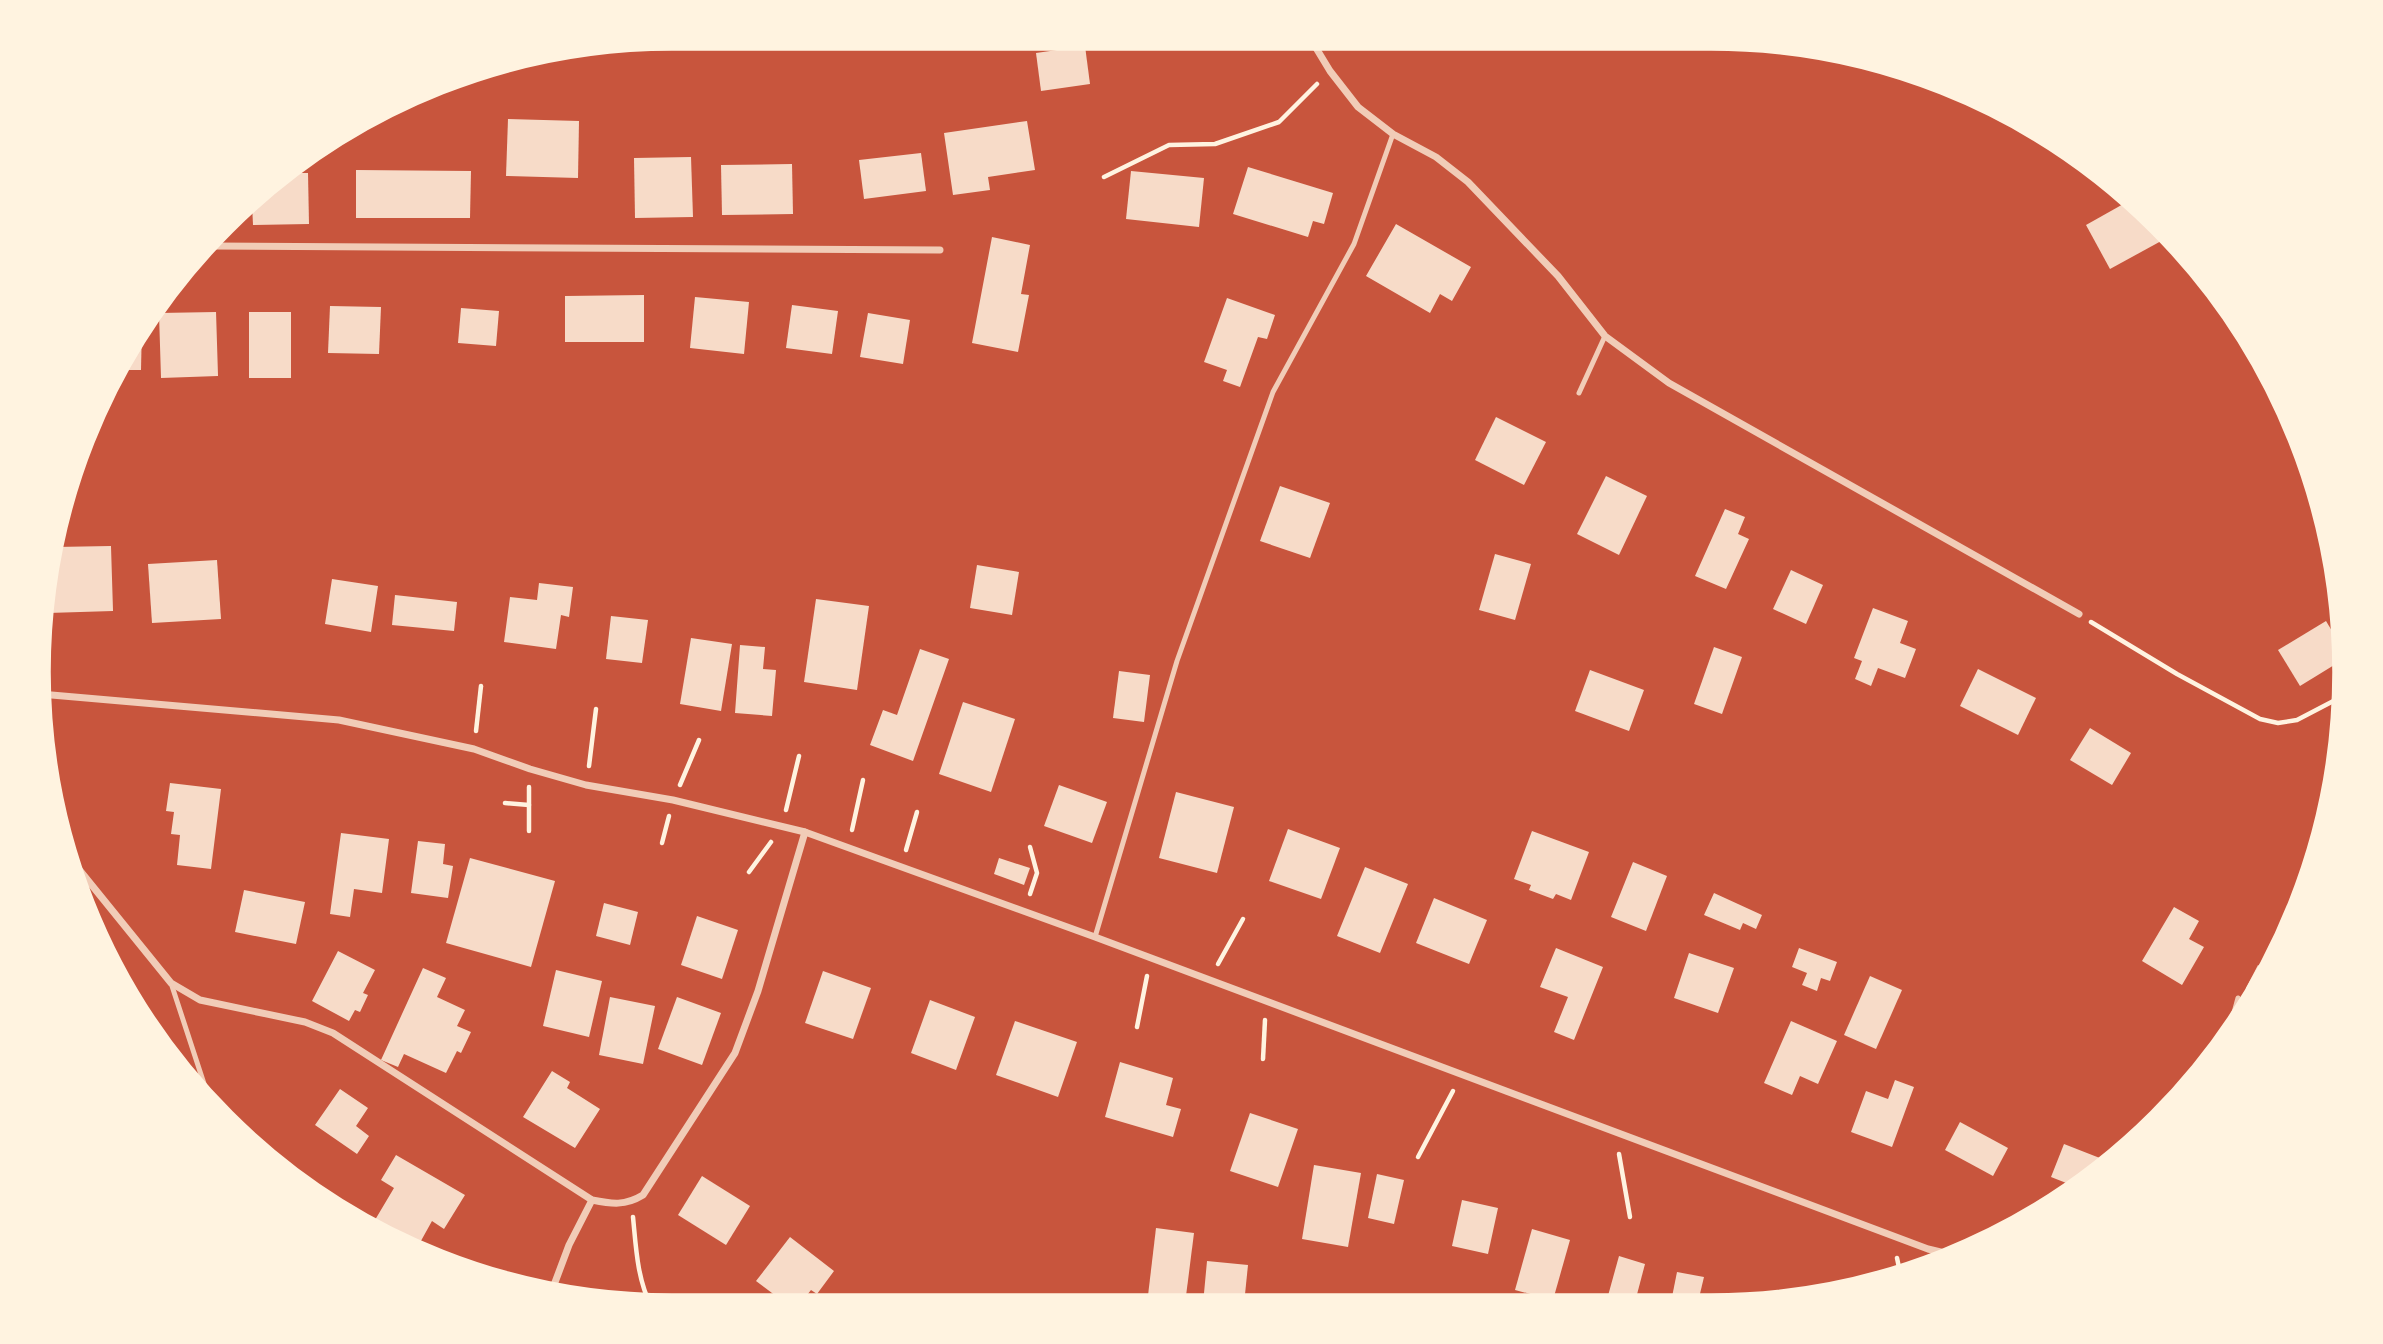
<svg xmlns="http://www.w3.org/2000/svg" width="2383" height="1344" font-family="'PT Serif',serif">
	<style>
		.building { fill: #f7dbc8 }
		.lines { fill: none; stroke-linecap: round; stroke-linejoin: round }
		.path { stroke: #fff3e0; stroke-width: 4.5 }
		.service { stroke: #f1ccb7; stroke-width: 5 }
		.minor { stroke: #f1ccb7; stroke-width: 7 }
		.rim { fill: none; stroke: #fff3e0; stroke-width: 3.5 }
	</style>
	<rect width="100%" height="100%" fill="#c8553d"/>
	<!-- building -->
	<g class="building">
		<polygon points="1085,46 1090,84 1041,91 1036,53"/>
		<polygon points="508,119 579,121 578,178 506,176"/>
		<polygon points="1027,121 1035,170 988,177 990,190 953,195 944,133"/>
		<polygon points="921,153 926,191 864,199 859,160"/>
		<polygon points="691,157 693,217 635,218 634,158"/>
		<polygon points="792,164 793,214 722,215 721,165"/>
		<polygon points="1248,167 1333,193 1324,224 1313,221 1308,237 1233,214"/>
		<polygon points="356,170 471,171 470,218 356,218"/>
		<polygon points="1131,171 1204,178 1199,227 1126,219"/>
		<polygon points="280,173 308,173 309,224 253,225 252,203"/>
		<polygon points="2134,198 2149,214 2163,240 2110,269 2086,225"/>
		<polygon points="1396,224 1471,267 1452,301 1440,294 1430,313 1366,276"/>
		<polygon points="992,237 1030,245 1021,294 1029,295 1018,352 972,343"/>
		<polygon points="644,295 644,342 565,342 565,296"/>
		<polygon points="695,297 749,302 744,354 690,348"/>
		<polygon points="1227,298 1275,315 1267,339 1258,337 1240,387 1223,381 1227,370 1204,362"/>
		<polygon points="792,305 838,311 832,354 786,348"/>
		<polygon points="330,306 381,307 379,354 328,353"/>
		<polygon points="461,308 499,311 496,346 458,343"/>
		<polygon points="216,312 218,376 161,378 159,313"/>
		<rect x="249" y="312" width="42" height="66"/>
		<polygon points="868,313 910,320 903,364 860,357"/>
		<polygon points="142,324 141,370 121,370"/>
		<polygon points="1496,417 1546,442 1524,485 1475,460"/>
		<polygon points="1606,476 1647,496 1619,555 1577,534"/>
		<polygon points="1280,486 1330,503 1310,558 1260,541"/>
		<polygon points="1725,509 1745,517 1738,534 1749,539 1726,589 1695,576"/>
		<polygon points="111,546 113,611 48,613 55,547"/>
		<polygon points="1495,554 1531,564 1515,620 1479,610"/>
		<polygon points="217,560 221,619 152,623 148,564"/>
		<polygon points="977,565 1019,572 1012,615 970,608"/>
		<polygon points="1791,570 1823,585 1806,624 1773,609"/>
		<polygon points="332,579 378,586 371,632 325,624"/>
		<polygon points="539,583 573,587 569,617 561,615 556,649 504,642 510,597 537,600"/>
		<polygon points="395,595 457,602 454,631 392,625"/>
		<polygon points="816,599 869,606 857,690 804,682"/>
		<polygon points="1873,608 1908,621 1900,643 1916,649 1905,678 1878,668 1871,686 1855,679 1862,661 1854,658"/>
		<polygon points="611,616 648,620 642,663 606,659"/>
		<polygon points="2326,621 2344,651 2344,659 2300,686 2278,650"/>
		<polygon points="691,638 732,644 721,711 680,704"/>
		<polygon points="740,645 765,647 763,669 776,670 772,716 735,713"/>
		<polygon points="1714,647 1742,657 1722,714 1694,704"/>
		<polygon points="920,649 949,659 913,761 870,745 883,710 897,715"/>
		<polygon points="1978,669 2036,698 2018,735 1960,706"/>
		<polygon points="1590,670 1644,690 1629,731 1575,711"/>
		<polygon points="1119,671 1150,675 1144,722 1113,718"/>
		<polygon points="963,702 1015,719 991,792 939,774"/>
		<polygon points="2090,728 2131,753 2112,785 2070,760"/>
		<polygon points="170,783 221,789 211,869 177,865 180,835 171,834 174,812 166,811"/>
		<polygon points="1059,785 1107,802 1092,843 1044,826"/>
		<polygon points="1176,792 1234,807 1217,873 1159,858"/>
		<polygon points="1288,829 1340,848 1321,899 1269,881"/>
		<polygon points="1532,831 1589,852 1571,900 1556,894 1553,899 1529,890 1531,885 1514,879"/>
		<polygon points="341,833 389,839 382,893 354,889 350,917 330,914"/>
		<polygon points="418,841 445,844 443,864 453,866 448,898 411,893"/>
		<polygon points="470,858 555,881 531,967 446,943"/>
		<polygon points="999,858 1030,868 1024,885 994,874"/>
		<polygon points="1633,862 1667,876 1646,931 1611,917"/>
		<polygon points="1365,867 1408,884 1380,953 1337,936"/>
		<polygon points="244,890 305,902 296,944 235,932"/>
		<polygon points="1714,893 1762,915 1756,929 1743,923 1740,930 1704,915"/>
		<polygon points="1434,898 1487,920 1469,964 1416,943"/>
		<polygon points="604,903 638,912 630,945 596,936"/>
		<polygon points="2174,907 2199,921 2189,939 2204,947 2182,985 2142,961"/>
		<polygon points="697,916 738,930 722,979 681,965"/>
		<polygon points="1556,948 1603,967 1574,1040 1554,1032 1568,997 1540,987"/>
		<polygon points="1799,948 1837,962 1830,981 1821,978 1817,991 1802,985 1807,973 1792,967"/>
		<polygon points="338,951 375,970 363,993 368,995 360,1012 355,1010 349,1021 312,1001"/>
		<polygon points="1689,953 1734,968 1718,1013 1674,998"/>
		<polygon points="2258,965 2269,972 2258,994 2246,988"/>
		<polygon points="423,968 446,978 437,997 465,1010 457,1026 471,1032 461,1053 457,1051 446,1073 404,1054 398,1067 381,1060"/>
		<polygon points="556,970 602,981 589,1037 543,1026"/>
		<polygon points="823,971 871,988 853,1039 805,1023"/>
		<polygon points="1870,976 1902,990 1876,1049 1844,1035"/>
		<polygon points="610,997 655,1006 643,1064 599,1055"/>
		<polygon points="677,997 721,1013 702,1065 658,1049"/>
		<polygon points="930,1000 975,1017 956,1070 911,1053"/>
		<polygon points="1015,1021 1077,1042 1058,1097 996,1075"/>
		<polygon points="1791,1021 1837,1041 1818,1084 1800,1076 1792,1095 1764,1083"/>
		<polygon points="1120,1062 1173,1078 1166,1105 1181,1109 1173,1137 1105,1117"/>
		<polygon points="552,1071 570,1082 567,1088 600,1109 575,1148 523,1117"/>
		<polygon points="1895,1080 1914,1087 1892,1147 1851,1132 1866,1091 1888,1099"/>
		<polygon points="340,1089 368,1108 356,1126 369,1136 357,1154 315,1125"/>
		<polygon points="1250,1113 1298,1129 1278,1187 1230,1171"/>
		<polygon points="1960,1122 2008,1148 1993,1176 1945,1150"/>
		<polygon points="2064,1144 2110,1162 2079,1188 2051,1177"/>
		<polygon points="396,1155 465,1195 444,1229 432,1221 417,1248 372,1225 394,1188 381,1180"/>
		<polygon points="1314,1165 1361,1173 1348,1247 1302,1239"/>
		<polygon points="1377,1174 1404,1180 1394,1224 1368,1218"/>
		<polygon points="702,1176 750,1206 726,1245 678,1215"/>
		<polygon points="1462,1200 1498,1208 1488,1254 1452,1246"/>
		<polygon points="1156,1228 1194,1233 1185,1304 1147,1304"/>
		<polygon points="1532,1229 1570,1240 1553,1300 1515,1290"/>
		<polygon points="790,1237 834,1271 817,1294 811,1290 799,1305 788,1305 756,1281"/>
		<polygon points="1619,1256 1645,1264 1635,1302 1606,1303"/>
		<polygon points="1207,1261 1248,1265 1244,1304 1203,1304"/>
		<polygon points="487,1267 527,1284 525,1288 507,1285 483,1275"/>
		<polygon points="1677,1272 1704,1277 1698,1302 1671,1302"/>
	</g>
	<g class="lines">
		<!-- path -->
		<g class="path">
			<polyline points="1104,177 1169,145 1215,144 1279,122 1317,84"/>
			<polyline points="2091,622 2177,674 2260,719 2278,723 2297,720 2343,696"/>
			<polyline points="476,731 481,686"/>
			<polyline points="589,766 596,709"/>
			<polyline points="680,785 699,740"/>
			<polyline points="505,803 529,805"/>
			<polyline points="786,810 799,756"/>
			<polyline points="852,830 863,780"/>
			<polyline points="529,831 529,787"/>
			<polyline points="662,843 669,816"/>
			<polyline points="1030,847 1037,873 1030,894"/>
			<polyline points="906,850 917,812"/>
			<polyline points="749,872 771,842"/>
			<polyline points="1218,964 1243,919"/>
			<polyline points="1137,1027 1147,976"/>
			<polyline points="1263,1059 1265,1020"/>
			<polyline points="1619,1154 1630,1217"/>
			<polyline points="1418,1157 1453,1091"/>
			<path d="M 633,1217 C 636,1247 637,1278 651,1306"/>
			<polyline points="1897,1258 1901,1277"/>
		</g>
		<!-- service -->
		<g class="service">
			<polyline points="1579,393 1605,336"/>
			<polyline points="1095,937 1177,661 1273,392 1354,244 1393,134"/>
			<polyline points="171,983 211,1105"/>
			<polyline points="2229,1031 2238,998"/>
		</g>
		<!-- minor -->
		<g class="minor">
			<polyline points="1310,38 1330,71 1358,107 1393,134 1436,157 1468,182 1558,276 1605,336 1669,383 2079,614"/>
			<polyline points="212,246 940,250"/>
			<polyline points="40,694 339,720 474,749 530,769 586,785 673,800 805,832 1095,937 1928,1249 1953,1255"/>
			<path d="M 73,862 L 171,983 L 200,1000 L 305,1022 L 333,1033 L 592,1200 C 612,1204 625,1206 643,1195 L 735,1053 L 758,991 L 805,832"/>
			<polyline points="551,1293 569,1245 592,1200"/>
		</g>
	</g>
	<!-- crop -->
	<path d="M0 0H2383V1344H0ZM672 49H1711A623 623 0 0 1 2334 672V672A623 623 0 0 1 1711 1295H672A623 623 0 0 1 49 672V672A623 623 0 0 1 672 49Z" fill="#fff3e0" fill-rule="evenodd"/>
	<path class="rim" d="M672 49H1711A623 623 0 0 1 2334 672V672A623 623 0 0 1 1711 1295H672A623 623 0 0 1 49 672V672A623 623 0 0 1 672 49Z"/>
</svg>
